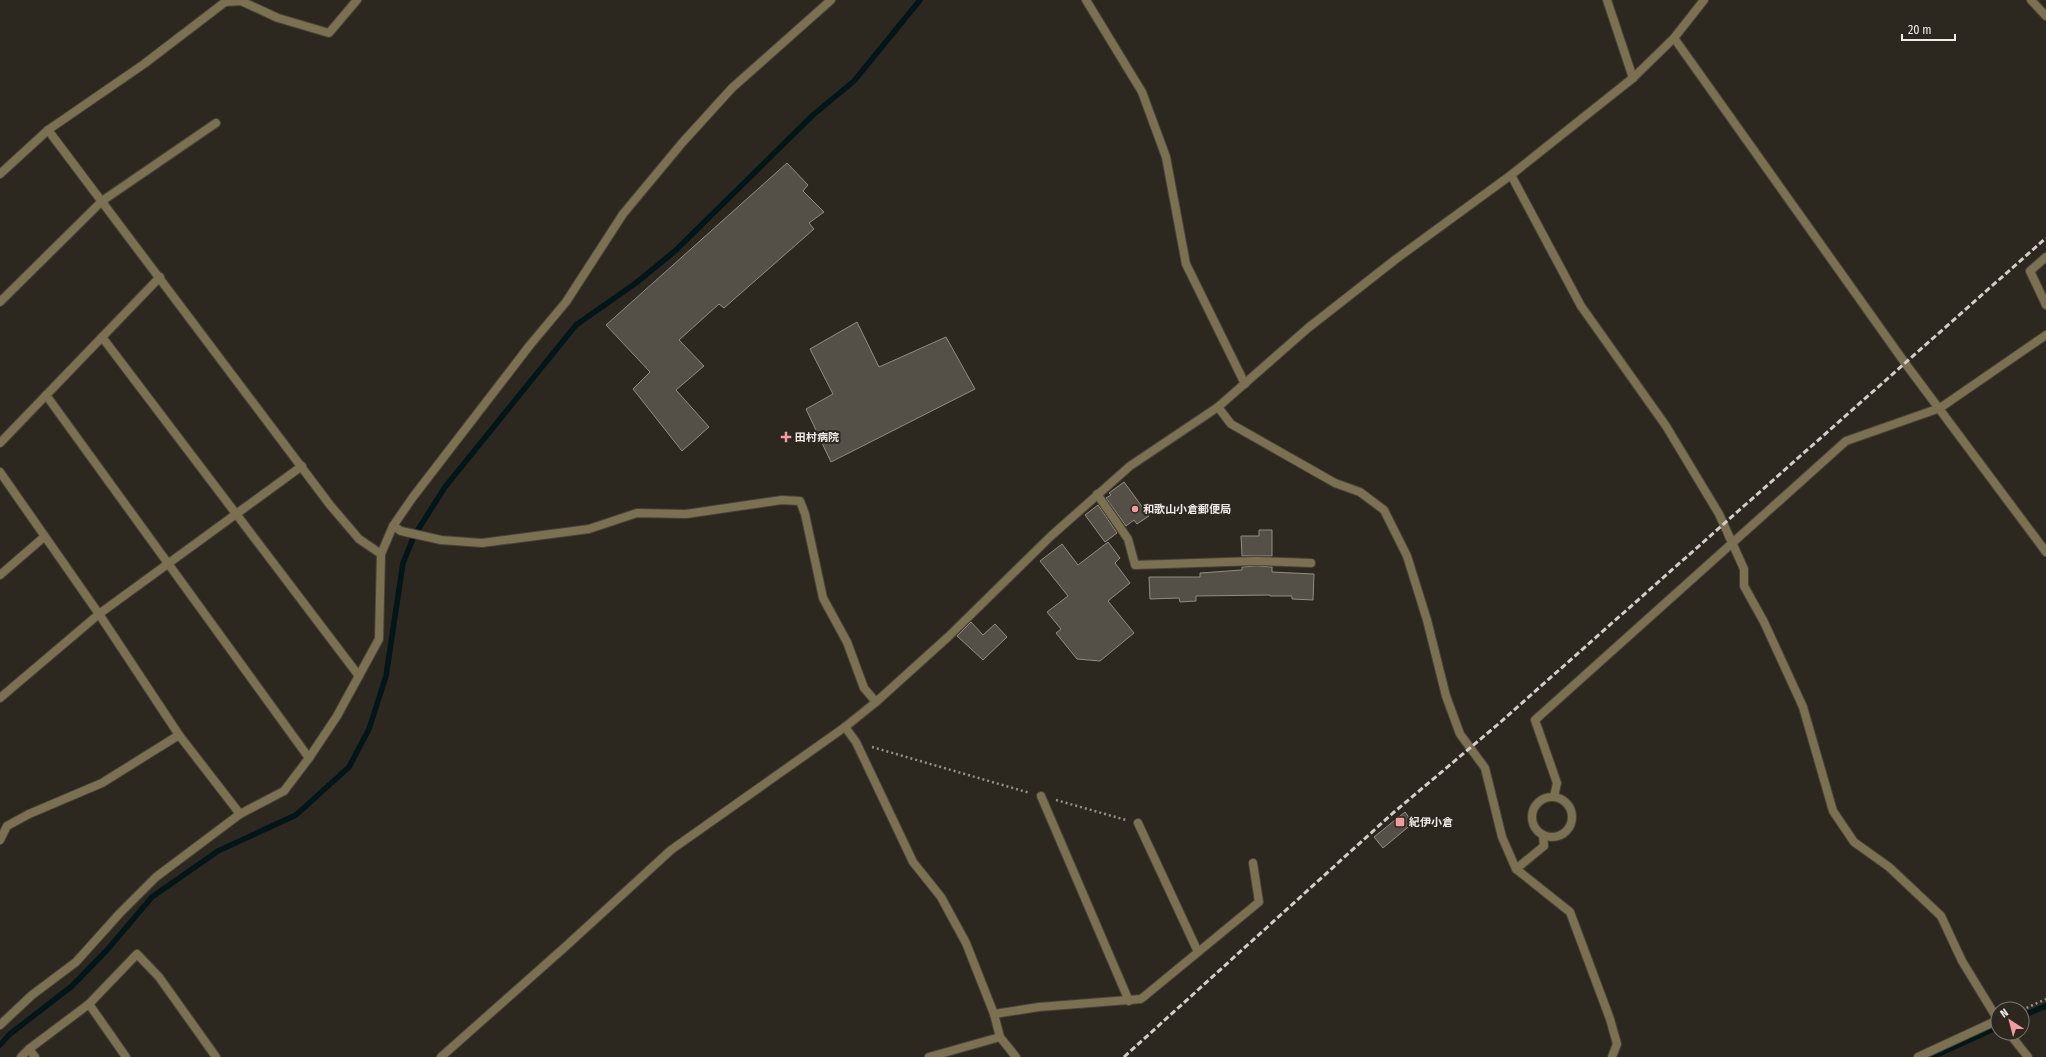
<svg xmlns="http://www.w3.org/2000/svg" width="2046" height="1057" font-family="'Fira Sans Condensed','Noto Sans JP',sans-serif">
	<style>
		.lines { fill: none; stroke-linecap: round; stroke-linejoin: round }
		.stream { stroke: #011618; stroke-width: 5.5 }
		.building { fill: #555047; stroke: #928c82 }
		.service-casing { stroke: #47433b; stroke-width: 10 }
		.minor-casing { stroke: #47433b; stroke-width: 10 }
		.tertiary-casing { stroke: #47433b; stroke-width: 10 }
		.path { stroke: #96928b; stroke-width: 2.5; stroke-dasharray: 2 3; stroke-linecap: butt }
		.service { stroke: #7b7050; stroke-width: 8 }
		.minor { stroke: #7b7050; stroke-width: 8 }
		.tertiary { stroke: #7b7050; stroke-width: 8 }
		.rail { stroke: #d1cdc8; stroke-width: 3; stroke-dasharray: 6 3; stroke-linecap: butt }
		.poi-dot { fill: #f59b9e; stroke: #2c271f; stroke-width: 1.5 }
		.labels { text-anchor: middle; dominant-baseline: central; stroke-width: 4; stroke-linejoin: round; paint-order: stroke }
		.poi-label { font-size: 11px; font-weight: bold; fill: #efece7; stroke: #2c271f; text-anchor: start }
	</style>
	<rect width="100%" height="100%" fill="#2c271f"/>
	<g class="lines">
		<!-- stream -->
		<g class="stream">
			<polyline points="2022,1016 2046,1006"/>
			<polyline points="0,1045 10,1034 72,986 107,950 152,897 218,851 296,815 349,767 369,729 386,676 403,563 414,536 445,487 576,325 636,283 675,251 813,115 854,81 920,0"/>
			<polyline points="1932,1057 1998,1027"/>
		</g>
	</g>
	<!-- building -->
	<g class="building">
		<polygon points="787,163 808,185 803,191 824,212 809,223 814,229 724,308 719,304 679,340 704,366 676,390 709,427 682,451 633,389 650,372 606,325"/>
		<polygon points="857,322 879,367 946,337 975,389 831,462 806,409 833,394 810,349"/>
		<polygon points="1124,482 1149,516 1137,524 1134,520 1126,526 1106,498 1111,495 1109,493"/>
		<polygon points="1098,505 1117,533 1105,542 1085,515"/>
		<polygon points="1259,530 1272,530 1272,556 1242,556 1241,536 1259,536"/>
		<polygon points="1108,542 1120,558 1115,563 1130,583 1108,601 1134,633 1100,661 1077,659 1056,633 1061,629 1047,612 1068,596 1040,561 1062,544 1078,565"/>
		<polygon points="1257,566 1272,567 1272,572 1314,574 1313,600 1292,599 1292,596 1270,596 1270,595 1196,596 1196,601 1180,602 1179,598 1150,599 1149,577 1200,577 1200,573 1242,570 1242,567"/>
		<polygon points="971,622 983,635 995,624 1007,637 983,660 957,636"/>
		<polygon points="1405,812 1413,823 1383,848 1374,837"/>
	</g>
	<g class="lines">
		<defs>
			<polyline id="service" points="1097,494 1128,539 1135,565 1257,561 1311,563"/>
			<g id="minor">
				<polyline points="1086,0 1142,92 1166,157 1186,264 1245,384"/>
				<polyline points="1607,0 1633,78"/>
				<polyline points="2031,0 2046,16"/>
				<polyline points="48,130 330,505 359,539 381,554"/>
				<polyline points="0,174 48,130 144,64 225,2 241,1 278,18 329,33 357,0"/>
				<polyline points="1511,175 1581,306 1666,426 1719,514 1744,569 1744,586 1764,622 1803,707 1833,811 1854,842 1889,867 1941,916 1962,961 1998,1020"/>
				<polyline points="2046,257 2030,271 2046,305"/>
				<polyline points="0,302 102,201 216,123"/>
				<polyline points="102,337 359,676"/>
				<polyline points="46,395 309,758"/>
				<polyline points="1218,407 1231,424 1335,483 1360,492 1384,510 1407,556 1427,620 1446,696 1460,734 1485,768 1502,837 1516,869 1570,912 1610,1019 1617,1044 1612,1057"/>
				<polyline points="0,443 160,277"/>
				<polyline points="0,472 99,614 179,735 240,814"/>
				<polyline points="393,526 401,531 441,540 482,543 589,529 637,513 686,514 782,500 800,501 805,514 823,598 847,642 864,688 876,702"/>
				<polyline points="0,575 44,537"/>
				<polyline points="0,698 99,614 302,466"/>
				<polyline points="845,727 856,742 913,862 941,897 966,943 994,1014 1000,1037 1016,1057"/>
				<polyline points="1041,796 1129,1001"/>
				<circle cx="1552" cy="817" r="20"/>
				<polyline points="1554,797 1557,783 1535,720 1846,441 1940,408 2046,335"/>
				<polyline points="1138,823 1198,952"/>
				<polyline points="0,840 7,826 29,814 102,783 179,735"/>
				<polyline points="1516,869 1544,846 1543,836"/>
				<polyline points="89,1004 126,1057"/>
				<polyline points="994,1014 1039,1007 1141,999 1259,902 1253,863"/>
				<polyline points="0,1025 32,995 76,962 120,913 156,877 240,814 284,791 309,758 337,716 379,639 381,554 393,526 413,497 530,345 566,302 623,214 682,143 732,88 831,0"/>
				<polyline points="2009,1033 2028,1057"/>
				<polyline points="29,1049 35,1057"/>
				<polyline points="21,1057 29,1049 89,1004 137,954 159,977 216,1057"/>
				<polyline points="441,1057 565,947 671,850 845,727 876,702 948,637 1051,536 1130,466 1218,407 1308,328 1396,259 1511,175 1633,78 1674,38 1704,0"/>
				<polyline points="929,1057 1000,1037"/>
				<polyline points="1918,1057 1998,1020"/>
			</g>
			<polyline id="tertiary" points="1674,38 1905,363 2046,552"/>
		</defs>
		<!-- service casing -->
		<use href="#service" class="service-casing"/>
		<!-- minor casing -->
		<use href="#minor" class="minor-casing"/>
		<!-- tertiary casing -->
		<use href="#tertiary" class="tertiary-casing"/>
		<!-- path -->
		<g class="path">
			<polyline points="872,747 1030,793"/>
			<polyline points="1056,800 1126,820"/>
			<polyline points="2022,1010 2046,999"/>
		</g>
		<!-- service -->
		<use href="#service" class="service"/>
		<!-- minor -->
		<use href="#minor" class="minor"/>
		<!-- tertiary -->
		<use href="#tertiary" class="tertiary"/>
		<!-- rail -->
		<polyline class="rail" points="1124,1057 1393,813 1496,726 2046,238"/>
	</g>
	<!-- markers -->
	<g class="poi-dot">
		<path d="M784 431h4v4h4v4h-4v4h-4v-4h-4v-4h4z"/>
		<circle cx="1135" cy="509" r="4"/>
		<rect x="1395" y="817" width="10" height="10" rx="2"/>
	</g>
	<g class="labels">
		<!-- poi labels -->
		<g class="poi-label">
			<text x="795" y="437">田村病院</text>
			<text x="1143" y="509">和歌山小倉郵便局</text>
			<text x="1409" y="822">紀伊小倉</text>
		</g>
	</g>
	<!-- north arrow -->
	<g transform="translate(2010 1021) rotate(324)"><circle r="19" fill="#2c271f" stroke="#7a766f"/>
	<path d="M0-3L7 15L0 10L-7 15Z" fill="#f59b9e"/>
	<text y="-6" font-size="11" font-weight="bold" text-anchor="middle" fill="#efece7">N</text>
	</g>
	<!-- scale -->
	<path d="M1902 34v6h53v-6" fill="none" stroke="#efece7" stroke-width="2"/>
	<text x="1908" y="34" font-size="12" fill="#efece7" stroke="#2c271f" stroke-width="3" paint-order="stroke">20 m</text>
</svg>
